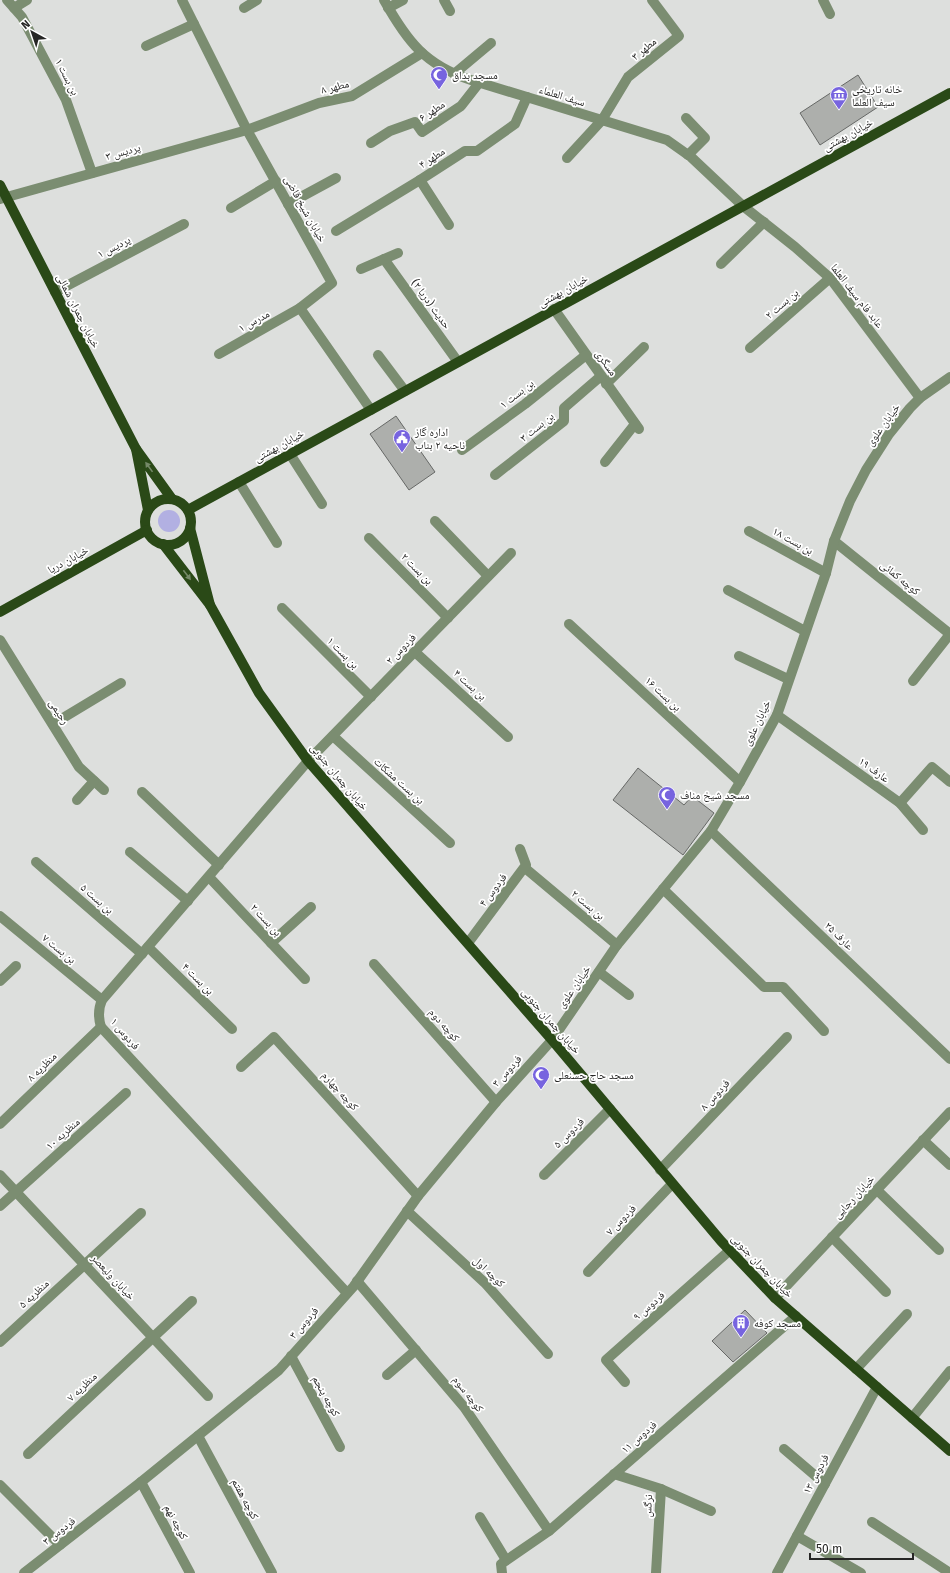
<svg xmlns="http://www.w3.org/2000/svg" width="950" height="1573" font-family="'Fira Sans','Noto Naskh Arabic',sans-serif">
	<style>
		.green { fill: #b2b0e2 }
		.building { fill: #adafac; stroke: #666866 }
		.lines { fill: none; stroke-linecap: round; stroke-linejoin: round }
		.minor { stroke: #7b8d71; stroke-width: 10 }
		.major { stroke: #2a4917; stroke-width: 10 }
		.oneway { fill: #758968 }
		.labels { text-anchor: middle; dominant-baseline: central; stroke-width: 3.5; stroke-linejoin: round; paint-order: stroke }
		.street-label { font-size: 11px; fill: #262625; stroke: #fff }
		.poi-label { font-size: 11px; fill: #262625; stroke: #fff; text-anchor: start }
	</style>
	<rect width="100%" height="100%" fill="#dddfdd"/>
	<!-- green -->
	<circle class="green" cx="169" cy="521" r="11"/>
	<!-- building -->
	<g class="building">
		<polygon points="858,75 878,107 820,145 800,113"/>
		<polygon points="396,416 435,472 409,490 370,434"/>
		<polygon points="638,768 684,805 692,796 714,813 683,855 613,800"/>
		<polygon points="745,1310 767,1333 733,1362 712,1341"/>
	</g>
	<g class="lines">
		<!-- minor -->
		<g class="minor">
			<polyline points="7,0 22,17 66,100 92,173"/>
			<polyline points="182,0 247,130 332,283 300,308 371,410"/>
			<path d="M 384,0 C 407,41 425,65 471,80 L 667,140 L 691,157 L 743,206 L 795,247 L 830,278 L 920,398"/>
			<polyline points="444,0 450,11"/>
			<polyline points="823,0 830,14"/>
			<polyline points="14,8 27,0"/>
			<polyline points="244,8 257,0"/>
			<polyline points="388,8 403,0"/>
			<polyline points="146,46 194,24"/>
			<polyline points="454,74 491,43"/>
			<polyline points="686,118 705,138 688,155"/>
			<polyline points="371,143 390,131 415,122 422,132 461,106 479,83"/>
			<polyline points="567,158 602,120 628,77 679,36 652,0"/>
			<polyline points="420,180 449,225"/>
			<polyline points="0,199 247,130 319,103 352,96 422,53"/>
			<polyline points="288,204 336,178"/>
			<polyline points="231,208 276,181"/>
			<polyline points="336,231 420,180 465,151 477,151 515,124 527,97"/>
			<polyline points="384,259 458,362"/>
			<polyline points="721,264 764,222"/>
			<polyline points="361,269 398,253"/>
			<polyline points="55,292 184,224"/>
			<polyline points="554,309 639,429"/>
			<polyline points="750,348 830,278"/>
			<polyline points="219,354 300,308"/>
			<polyline points="378,355 405,391"/>
			<polyline points="606,384 644,347"/>
			<polyline points="462,450 525,404 586,355"/>
			<polyline points="290,454 322,504"/>
			<polyline points="605,462 635,424"/>
			<polyline points="495,475 564,421 564,408 601,376"/>
			<polyline points="239,482 277,543"/>
			<polyline points="435,521 488,576"/>
			<polyline points="749,531 826,573"/>
			<polyline points="369,538 448,618"/>
			<polyline points="834,541 950,634"/>
			<polyline points="728,590 805,631"/>
			<polyline points="282,608 371,697"/>
			<polyline points="569,624 740,782"/>
			<polyline points="0,640 79,767 104,790"/>
			<polyline points="415,652 508,737"/>
			<polyline points="739,656 788,679"/>
			<polyline points="913,681 950,634"/>
			<polyline points="777,715 900,803 923,830"/>
			<polyline points="53,724 121,683"/>
			<polyline points="333,736 450,843"/>
			<polyline points="142,792 219,865"/>
			<polyline points="77,800 94,781"/>
			<polyline points="900,803 932,767 950,782"/>
			<polyline points="711,831 950,1059"/>
			<polyline points="130,852 188,901"/>
			<polyline points="36,862 142,954"/>
			<polyline points="525,868 617,945"/>
			<polyline points="209,877 305,979"/>
			<polyline points="663,889 764,987 783,987 824,1031"/>
			<polyline points="0,916 102,1000"/>
			<polyline points="271,943 311,907"/>
			<polyline points="468,943 526,865 520,849"/>
			<polyline points="148,947 232,1029"/>
			<polyline points="374,964 496,1102"/>
			<polyline points="599,972 629,995"/>
			<polyline points="0,981 16,966"/>
			<polyline points="241,1067 274,1037 418,1196"/>
			<polyline points="0,1124 101,1027"/>
			<polyline points="923,1140 950,1165"/>
			<polyline points="660,1170 787,1037"/>
			<polyline points="0,1175 208,1396"/>
			<polyline points="544,1175 610,1109"/>
			<polyline points="877,1190 939,1250"/>
			<polyline points="0,1206 126,1093"/>
			<polyline points="407,1211 485,1283 548,1354"/>
			<polyline points="832,1237 886,1292"/>
			<polyline points="588,1272 672,1184"/>
			<polyline points="357,1281 464,1407 549,1531"/>
			<path d="M 347,1293 L 101,1027 C 98,1017 98,1009 102,1000 L 308,761 L 511,553"/>
			<polyline points="775,1298 950,1112"/>
			<polyline points="0,1342 141,1213"/>
			<polyline points="291,1356 340,1447"/>
			<polyline points="856,1369 907,1314"/>
			<polyline points="387,1375 416,1350"/>
			<polyline points="625,1382 606,1360 729,1251"/>
			<polyline points="912,1418 950,1371"/>
			<polyline points="198,1436 272,1573"/>
			<polyline points="784,1449 825,1484"/>
			<polyline points="28,1454 192,1301"/>
			<polyline points="614,1474 661,1489 656,1573"/>
			<polyline points="141,1482 190,1573"/>
			<polyline points="0,1485 60,1545"/>
			<polyline points="661,1489 711,1511"/>
			<polyline points="480,1517 506,1560"/>
			<polyline points="872,1522 950,1573"/>
			<polyline points="797,1536 861,1573"/>
			<polyline points="24,1573 141,1482 279,1370 354,1286 418,1196 496,1102 552,1040 617,945 711,831 740,782 777,715 826,573 834,541 850,501 866,470 889,434 910,408 920,398 950,377"/>
			<polyline points="502,1573 501,1564 549,1531 796,1316"/>
			<polyline points="777,1573 877,1387"/>
		</g>
		<!-- major -->
		<g class="major">
			<polyline points="0,185 136,449"/>
			<circle cx="168" cy="522" r="23"/>
			<polyline points="148,510 136,449 172,499"/>
			<polyline points="188,510 950,93"/>
			<polyline points="163,544 210,605 190,528"/>
			<polyline points="210,605 259,693 308,761 552,1040 721,1241 775,1298 950,1451"/>
			<polyline points="0,612 147,530"/>
		</g>
	</g>
	<!-- one-way arrows -->
	<defs><path id="oneway-solid" d="M-6-.8H1V-3.2L6.5 0L1 3.2V.8H-6Z"/></defs>
	<g class="oneway">
		<use href="#oneway-solid" transform="translate(149 467) rotate(-126)"/>
		<use href="#oneway-solid" transform="translate(187 575) rotate(53)"/>
	</g>
	<!-- icons -->
	<defs>
		<symbol id="mosque-pin" viewBox="-11 -11 22 30"><path d="M0 17L-7.5 6A9.5 9.5 0 1 1 7.5 6Z" fill="#7764df" stroke="#fff"/><path d="M3.5-4.9A6 6 0 1 0 3.5 4.9A5 5 0 1 1 3.5-4.9Z" fill="#fff"/></symbol>
		<symbol id="museum-pin" viewBox="-11 -11 22 30"><path d="M0 17L-7.5 6A9.5 9.5 0 1 1 7.5 6Z" fill="#7764df" stroke="#fff"/><path d="M0-6L6-3V-2H-6V-3ZM-5-1h2V3h-2ZM-1-1h2V3h-2ZM3-1h2V3H3ZM-6 4H6V6H-6Z" fill="#fff"/></symbol>
		<symbol id="civic-pin" viewBox="-11 -11 22 30"><path d="M0 17L-7.5 6A9.5 9.5 0 1 1 7.5 6Z" fill="#7764df" stroke="#fff"/><path d="M-.6-6.5H3V-4.5H.6V-3L4-1V1h2V6H-6V1h2V-1L-.6-3ZM-1.2 2.5V6h2.4V2.5Z" fill="#fff"/></symbol>
		<symbol id="building-pin" viewBox="-11 -11 22 30"><path d="M0 17L-7.5 6A9.5 9.5 0 1 1 7.5 6Z" fill="#7764df" stroke="#fff"/><path d="M-4-6H4V6H1V3H-1V6H-4ZM-2.5-4.3h1.7v1.8h-1.7ZM.8-4.3h1.7v1.8H.8ZM-2.5-1h1.7V.8h-1.7ZM.8-1h1.7V.8H.8Z" fill="#fff"/></symbol>
	</defs>
	<g fill-rule="evenodd">
		<use href="#mosque-pin" x="429" y="65" width="20" height="27"/>
		<use href="#museum-pin" x="829" y="85" width="20" height="27"/>
		<use href="#civic-pin" x="392" y="428" width="20" height="27"/>
		<use href="#mosque-pin" x="657" y="785" width="20" height="27"/>
		<use href="#mosque-pin" x="531" y="1065" width="20" height="27"/>
		<use href="#building-pin" x="731" y="1313" width="20" height="27"/>
	</g>
	<g class="labels">
		<!-- street labels -->
		<g class="street-label">
			<text transform="translate(644 49) rotate(-39)">مطهر ۳</text>
			<text transform="translate(67 77) rotate(63)">بن بست ۱</text>
			<text transform="translate(335 87) rotate(-14)">مطهر ۸</text>
			<text transform="translate(562 96) rotate(17)">سیف العلماء</text>
			<text transform="translate(432 111) rotate(-33)">مطهر ۶</text>
			<text transform="translate(848 135) rotate(-29)">خیابان بهشتی</text>
			<text transform="translate(123 152) rotate(-16)">پردیس ۳</text>
			<text transform="translate(432 158) rotate(-33)">مطهر ۴</text>
			<text transform="translate(305 209) rotate(61)">خیابان شیخ قاضی</text>
			<text transform="translate(114 247) rotate(-27)">پردیس ۱</text>
			<text transform="translate(563 291) rotate(-29)">خیابان بهشتی</text>
			<text transform="translate(857 296) rotate(52)">عابد فام سیف العلما</text>
			<text transform="translate(431 304) rotate(54)">حدیث (دریا ۲)</text>
			<text transform="translate(782 304) rotate(-41)">بن بست ۲</text>
			<text transform="translate(78 311) rotate(63)">خیابان چمران شمالی</text>
			<text transform="translate(254 321) rotate(-29)">مدرس ۱</text>
			<text transform="translate(606 363) rotate(55)">مسگری</text>
			<text transform="translate(517 394) rotate(-38)">بن بست ۱</text>
			<text transform="translate(883 425) rotate(-54)">خیابان علوی</text>
			<text transform="translate(537 427) rotate(-39)">بن بست ۳</text>
			<text transform="translate(279 446) rotate(-29)">خیابان بهشتی</text>
			<text transform="translate(793 541) rotate(29)">بن بست ۱۸</text>
			<text transform="translate(68 560) rotate(-29)">خیابان دریا</text>
			<text transform="translate(417 569) rotate(45)">بن بست ۲</text>
			<text transform="translate(900 578) rotate(39)">کوچه کمائی</text>
			<text transform="translate(401 649) rotate(-46)">فردوس ۲</text>
			<text transform="translate(343 653) rotate(45)">بن بست ۱</text>
			<text transform="translate(470 685) rotate(42)">بن بست ۴</text>
			<text transform="translate(663 694) rotate(43)">بن بست ۱۶</text>
			<text transform="translate(59 712) rotate(58)">رحیمی</text>
			<text transform="translate(757 723) rotate(-64)">خیابان علوی</text>
			<text transform="translate(874 770) rotate(36)">عارف ۱۹</text>
			<text transform="translate(339 777) rotate(50)">خیابان چمران جنوبی</text>
			<text transform="translate(399 781) rotate(42)">بن بست مشکات</text>
			<text transform="translate(493 890) rotate(-53)">فردوس ۴</text>
			<text transform="translate(97 899) rotate(41)">بن بست ۵</text>
			<text transform="translate(588 905) rotate(40)">بن بست ۲</text>
			<text transform="translate(266 920) rotate(47)">بن بست ۲</text>
			<text transform="translate(839 936) rotate(44)">عارف ۲۵</text>
			<text transform="translate(59 949) rotate(39)">بن بست ۷</text>
			<text transform="translate(198 979) rotate(45)">بن بست ۴</text>
			<text transform="translate(574 987) rotate(-55)">خیابان علوی</text>
			<text transform="translate(551 1021) rotate(49)">خیابان چمران جنوبی</text>
			<text transform="translate(444 1025) rotate(49)">کوچه دوم</text>
			<text transform="translate(125 1034) rotate(49)">فردوس ۱</text>
			<text transform="translate(42 1067) rotate(-44)">منظریه ۸</text>
			<text transform="translate(507 1071) rotate(-48)">فردوس ۳</text>
			<text transform="translate(340 1091) rotate(48)">کوچه چهارم</text>
			<text transform="translate(715 1095) rotate(-47)">فردوس ۸</text>
			<text transform="translate(569 1133) rotate(-45)">فردوس ۵</text>
			<text transform="translate(63 1134) rotate(-42)">منظریه ۱۰</text>
			<text transform="translate(854 1197) rotate(-47)">خیابان رجایی</text>
			<text transform="translate(621 1220) rotate(-46)">فردوس ۷</text>
			<text transform="translate(762 1266) rotate(46)">خیابان چمران جنوبی</text>
			<text transform="translate(489 1272) rotate(44)">کوچه اول</text>
			<text transform="translate(113 1277) rotate(47)">خیابان ولیعصر</text>
			<text transform="translate(34 1294) rotate(-42)">منظریه ۵</text>
			<text transform="translate(649 1306) rotate(-41)">فردوس ۹</text>
			<text transform="translate(304 1323) rotate(-49)">فردوس ۳</text>
			<text transform="translate(82 1387) rotate(-43)">منظریه ۷</text>
			<text transform="translate(468 1394) rotate(52)">کوچه سوم</text>
			<text transform="translate(326 1396) rotate(61)">کوچه پنجم</text>
			<text transform="translate(639 1437) rotate(-41)">فردوس ۱۱</text>
			<text transform="translate(816 1474) rotate(-62)">فردوس ۱۳</text>
			<text transform="translate(245 1499) rotate(62)">کوچه هفتم</text>
			<text transform="translate(648 1506) rotate(-87)">نرگس</text>
			<text transform="translate(176 1522) rotate(62)">کوچه نهم</text>
			<text transform="translate(59 1531) rotate(-38)">فردوس ۳</text>
		</g>
		<!-- poi labels -->
		<g class="poi-label">
			<text x="452" y="75">مسجد بداق</text>
			<text x="852" y="89">خانه تاریخی<tspan x="852" dy="13">سیف العلما</tspan></text>
			<text x="415" y="432">اداره گاز<tspan x="415" dy="13">ناحیه ۲ بناب</tspan></text>
			<text x="680" y="795">مسجد شیخ مناف</text>
			<text x="554" y="1075">مسجد حاج حسنعلی</text>
			<text x="754" y="1323">مسجد کوفه</text>
		</g>
	</g>
	<!-- north arrow -->
	<g transform="translate(32 32) rotate(320)" stroke="#ffffff" stroke-width="3" paint-order="stroke">
	<path d="M0-3L7 15L0 10L-7 15Z" fill="#262625"/>
	<text y="-6" font-size="11" font-weight="bold" text-anchor="middle" fill="#262625">N</text>
	</g>
	<!-- scale -->
	<path d="M810 1553v6h103v-6" fill="none" stroke="#262625" stroke-width="2"/>
	<text x="816" y="1553" font-size="12" fill="#262625" stroke="#ffffff" stroke-width="3" paint-order="stroke">50 m</text>
</svg>
